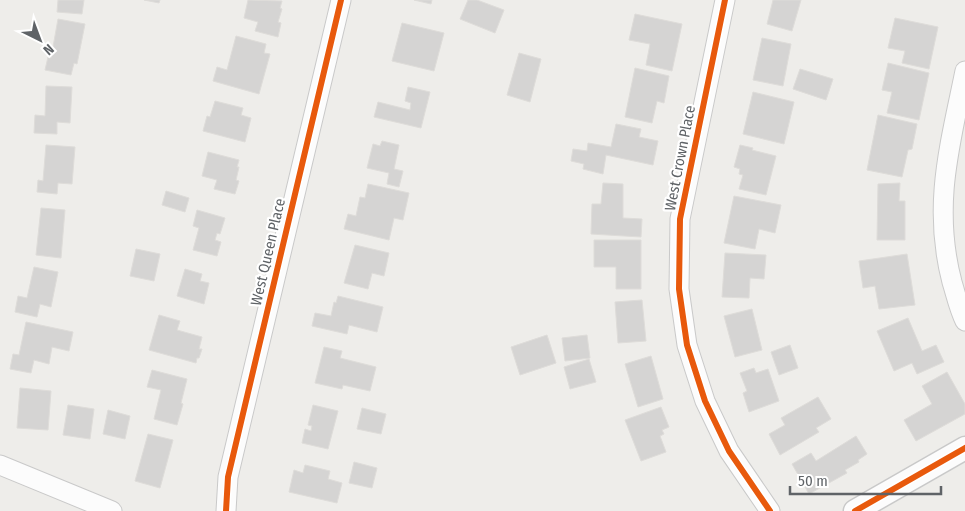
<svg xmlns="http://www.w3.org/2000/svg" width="965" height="511" font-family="'Fira Sans Condensed',sans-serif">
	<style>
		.building { fill: #d5d4d3; stroke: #dedcd9 }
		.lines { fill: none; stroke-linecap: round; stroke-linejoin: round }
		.minor-casing { stroke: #c9c9c9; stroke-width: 21 }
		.tertiary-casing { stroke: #c9c9c9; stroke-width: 25 }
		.minor { stroke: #fcfcfc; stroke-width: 19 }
		.tertiary { stroke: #fcfcfc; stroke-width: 22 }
		.cycleway-casing { stroke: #fff; stroke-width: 9 }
		.cycleway { stroke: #e8590c; stroke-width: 6 }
		.labels { text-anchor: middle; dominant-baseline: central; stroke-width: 4.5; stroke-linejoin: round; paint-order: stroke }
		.street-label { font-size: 15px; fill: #5f6367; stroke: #fff }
	</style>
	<rect width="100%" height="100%" fill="#eeedea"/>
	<!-- building -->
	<g class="building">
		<polygon points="58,0 84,0 82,14 57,12"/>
		<polygon points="144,0 160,0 159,3"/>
		<polygon points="248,0 282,1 280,8 282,9 278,22 281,23 278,37 255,31 258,22 244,18"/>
		<polygon points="414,0 432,0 431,4"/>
		<polygon points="468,0 477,0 504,10 495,33 460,19"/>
		<polygon points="773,0 801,0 792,31 767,24"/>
		<polygon points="635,14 682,24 672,71 646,65 650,44 629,40"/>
		<polygon points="895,18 938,27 929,69 902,63 905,51 888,48"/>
		<polygon points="58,19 85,24 77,64 74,63 71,75 45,70 48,57 51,58"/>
		<polygon points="402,23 444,33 434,71 392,61"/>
		<polygon points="236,36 266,44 264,53 270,54 259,94 213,81 217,67 227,70"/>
		<polygon points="762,38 791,44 783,86 753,80"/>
		<polygon points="519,53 541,59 530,102 507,95"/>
		<polygon points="888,63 929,73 919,120 887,113 892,92 882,90"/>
		<polygon points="635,68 669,76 664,103 657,101 652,123 625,117"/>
		<polygon points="800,69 833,79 826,100 793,89"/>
		<polygon points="46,86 72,87 70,123 57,122 57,134 34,133 35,115 45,116"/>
		<polygon points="408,87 430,92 421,128 374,117 378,102 410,110 411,103 405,101"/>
		<polygon points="753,92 794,102 784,144 743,134"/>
		<polygon points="215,101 243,108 241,115 251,118 245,142 203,131 207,116 210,117"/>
		<polygon points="878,115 917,124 912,149 908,150 902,177 867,170"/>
		<polygon points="616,124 641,129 639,137 658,141 653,165 606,155 603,174 583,169 584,164 571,161 573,149 587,151 588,143 611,147"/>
		<polygon points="382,141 399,145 394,169 403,171 399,187 387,184 389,173 367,168 373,144 380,146"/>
		<polygon points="46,145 75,147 72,184 58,183 57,194 37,192 38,180 43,181"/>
		<polygon points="740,145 753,148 752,150 776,156 766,195 739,189 743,175 739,174 740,169 734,167"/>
		<polygon points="208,152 239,160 237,167 239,167 236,180 239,181 235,194 214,189 217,180 202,176"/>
		<polygon points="603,183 623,184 623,218 642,219 641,237 591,234 592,204 601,204"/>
		<polygon points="900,183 899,201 905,201 905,240 877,240 878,184"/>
		<polygon points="368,184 409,193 403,220 394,218 389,240 344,229 348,214 356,216 360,197 365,198"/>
		<polygon points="166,191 189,198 185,212 162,205"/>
		<polygon points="734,196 781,205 775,233 759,229 755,249 724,243"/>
		<polygon points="41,208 65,210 61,258 36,255"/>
		<polygon points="197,210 225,218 220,234 217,233 215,240 221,242 217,256 193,250 199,228 193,226"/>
		<polygon points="594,240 641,240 641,289 616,289 616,267 594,267"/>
		<polygon points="355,245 389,253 384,276 372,273 368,289 344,283"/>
		<polygon points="136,249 160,254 154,281 130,276"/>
		<polygon points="725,253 766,255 764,279 750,278 749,298 722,297"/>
		<polygon points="907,254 915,305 879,309 875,286 863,288 859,261"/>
		<polygon points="34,267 58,272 51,307 40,304 37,317 15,312 18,296 27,298"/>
		<polygon points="185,269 202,274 200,281 209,283 204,304 177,296"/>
		<polygon points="338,296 383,307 377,332 349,325 347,334 312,326 315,313 331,316 334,302 336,303"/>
		<polygon points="642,300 646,341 618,343 615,302"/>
		<polygon points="752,309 762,350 735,357 724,316"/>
		<polygon points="159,315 180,321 177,330 202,337 199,349 202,349 199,358 197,358 196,363 149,350"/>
		<polygon points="908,318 922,351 936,345 944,362 917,374 912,363 894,371 877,331"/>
		<polygon points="26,322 73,332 69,351 52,347 49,364 34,360 31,373 10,369 13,354 19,355"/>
		<polygon points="547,335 556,363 520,375 511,347"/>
		<polygon points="587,335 590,358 565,361 562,338"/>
		<polygon points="790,345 798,368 779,375 771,352"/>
		<polygon points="324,347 342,351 340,358 376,367 370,391 343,385 342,389 315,383"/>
		<polygon points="651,356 663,399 638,407 625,364"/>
		<polygon points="589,359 596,382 570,389 564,367"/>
		<polygon points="754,368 756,373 768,369 779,401 749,412 743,393 747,391 740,373"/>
		<polygon points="152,370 187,379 181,403 183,404 177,425 154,419 161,390 147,387"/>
		<polygon points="947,372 965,404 965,414 916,441 904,420 932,404 922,386"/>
		<polygon points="20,388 51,391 48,430 17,428"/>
		<polygon points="818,397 831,419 816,428 819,432 780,455 769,434 785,425 781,418"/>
		<polygon points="68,405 94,409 90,439 63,435"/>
		<polygon points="313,405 338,411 328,449 302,443 305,429 311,431 312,426 308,425"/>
		<polygon points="661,407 669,427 662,430 664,434 660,436 666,452 641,461 625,420"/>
		<polygon points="362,408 386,414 381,434 357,429"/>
		<polygon points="108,410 130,416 125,439 103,434"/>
		<polygon points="148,434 173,440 160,488 135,481"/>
		<polygon points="856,436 867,454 858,460 859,462 845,470 847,473 809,494 792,464 811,453 816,461"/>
		<polygon points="354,462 377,468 372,488 349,483"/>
		<polygon points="305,465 330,471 328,479 342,483 337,503 289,492 294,470 303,473"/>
	</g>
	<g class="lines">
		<defs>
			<g id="minor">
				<polyline points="725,0 680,219 679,289 687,345 705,401 729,451 770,511"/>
				<path d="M 965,71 C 950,145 932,206 952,282 C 956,295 959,309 965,321"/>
				<polyline points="0,465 112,511"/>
				<polyline points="226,511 228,477 341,0"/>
			</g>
			<polyline id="tertiary" points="855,511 965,448"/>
		</defs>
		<!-- minor casing -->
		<use href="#minor" class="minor-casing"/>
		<!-- tertiary casing -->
		<use href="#tertiary" class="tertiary-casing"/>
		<!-- minor -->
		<use href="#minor" class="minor"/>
		<!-- tertiary -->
		<use href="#tertiary" class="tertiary"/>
		<defs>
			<g id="cycleway">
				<polyline points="725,0 680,219 679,289 687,345 705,401 729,451 770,511"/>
				<polyline points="226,511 228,477 341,0"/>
				<polyline points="855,511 965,448"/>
			</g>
		</defs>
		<!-- cycleway casing -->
		<use href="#cycleway" class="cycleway-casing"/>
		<!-- cycleway -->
		<use href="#cycleway" class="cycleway"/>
	</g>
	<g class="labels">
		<!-- street labels -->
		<g class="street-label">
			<text transform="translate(680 158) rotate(-79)">West Crown Place</text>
			<text transform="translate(268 252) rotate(-77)">West Queen Place</text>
		</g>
	</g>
	<!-- north arrow -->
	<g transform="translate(40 40) rotate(138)" stroke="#ffffff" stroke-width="4" paint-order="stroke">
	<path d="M0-4L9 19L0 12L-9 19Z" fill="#5f6367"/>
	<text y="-8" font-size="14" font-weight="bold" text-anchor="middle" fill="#5f6367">N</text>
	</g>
	<!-- scale -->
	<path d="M790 486v8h151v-8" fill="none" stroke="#5f6367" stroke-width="2.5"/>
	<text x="798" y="486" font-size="15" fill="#5f6367" stroke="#ffffff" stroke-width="4" paint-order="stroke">50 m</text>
</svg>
